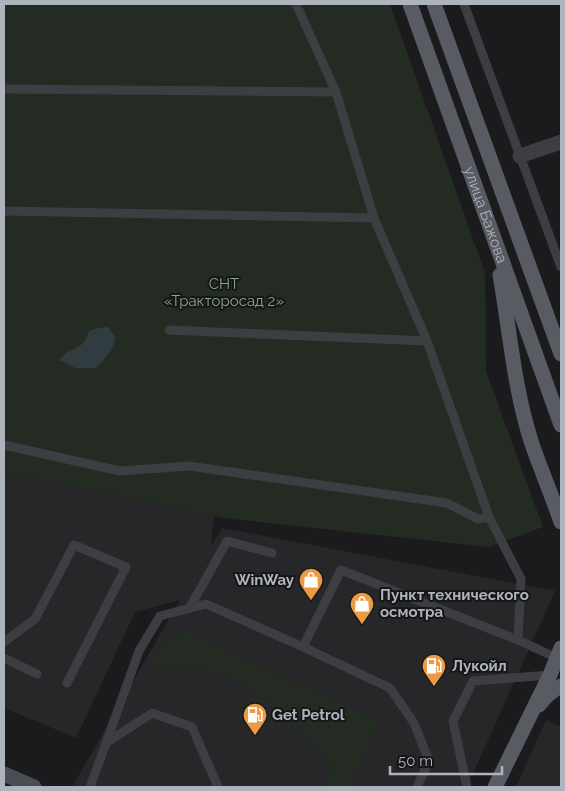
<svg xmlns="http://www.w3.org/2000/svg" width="565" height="791" font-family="Raleway,sans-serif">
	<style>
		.built { fill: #27272a }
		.green { fill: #232b23 }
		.water { fill: #313c41 }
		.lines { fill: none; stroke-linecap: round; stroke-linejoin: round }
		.lane { stroke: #3c3e42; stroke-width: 9 }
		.street { stroke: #3c3e42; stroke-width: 15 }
		.secondary { stroke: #4a4d52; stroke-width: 15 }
		.primary { stroke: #585b61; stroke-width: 15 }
		.labels { text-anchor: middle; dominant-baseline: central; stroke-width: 4; stroke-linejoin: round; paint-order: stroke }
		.street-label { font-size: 15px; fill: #aeb4bc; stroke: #161618 }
		.park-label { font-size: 15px; fill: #89a686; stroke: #161618 }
		.poi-label { font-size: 15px; font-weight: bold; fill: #aeb4bc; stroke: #161618; text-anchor: start }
	</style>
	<rect width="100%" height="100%" fill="#1b1b1d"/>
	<!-- built -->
	<g class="built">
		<polygon points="4,472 214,516 211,546 222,528 555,591 467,787 72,787 180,600 135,612 76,738 4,708"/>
		<polygon points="546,720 561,727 561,787 516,787"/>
	</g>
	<!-- green -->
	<g class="green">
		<polygon points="4,4 390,4 485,273 486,371 543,527 489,547 223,518 4,472"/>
		<polygon points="187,631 380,722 350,787 328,787 330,763 313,744 263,698 227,675 193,669 160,670 150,663 165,638"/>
	</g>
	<!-- water -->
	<path class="water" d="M 108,327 L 116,338 C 112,350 105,359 96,368 L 75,368 L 59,360 L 66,353 L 80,346 L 86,339 L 89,331 L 98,328 Z"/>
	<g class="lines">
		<!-- lane -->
		<g class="lane">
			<polyline points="464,4 561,267"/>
			<polyline points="4,89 336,92"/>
			<polyline points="4,211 374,218"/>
			<polyline points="169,330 427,341"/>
			<polyline points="4,445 120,471 189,466 447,503 478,519 489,517 427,341 374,218 336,92 296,4"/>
			<polyline points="489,517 521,579 518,640 557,658"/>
			<polyline points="189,609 227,541 272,553"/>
			<polyline points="4,642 35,619 74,545 126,567 67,683"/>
			<polyline points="4,658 37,674"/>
			<polyline points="106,743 139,651 160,616 206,604 303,647"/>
			<polyline points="90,787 106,743 152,713 192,727 218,787"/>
			<polyline points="417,787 429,761 414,723 390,688 303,647 341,570 518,640"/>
			<polyline points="467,787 453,721 473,681 550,675"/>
		</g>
		<!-- street -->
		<polyline class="street" points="520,156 561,142"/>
		<!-- secondary -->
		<polyline class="secondary" points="4,774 34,787"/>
		<!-- primary -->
		<g class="primary">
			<path id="s1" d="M 410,4 L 561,425"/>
			<polyline points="434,4 561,354"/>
			<path d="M 500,275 C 510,332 514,389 532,444 C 541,470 552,496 561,522"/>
			<path d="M 539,705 C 545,697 553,690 561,686"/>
			<polyline points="495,787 550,675 561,648"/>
		</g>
	</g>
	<!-- icons -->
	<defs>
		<symbol id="shop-pin" viewBox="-11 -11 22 30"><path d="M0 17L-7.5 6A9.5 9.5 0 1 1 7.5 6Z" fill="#ec9a44" stroke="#161618"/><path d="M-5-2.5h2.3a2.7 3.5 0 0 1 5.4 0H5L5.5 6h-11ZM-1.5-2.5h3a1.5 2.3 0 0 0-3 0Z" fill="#fff"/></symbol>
		<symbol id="fuel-pin" viewBox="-11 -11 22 30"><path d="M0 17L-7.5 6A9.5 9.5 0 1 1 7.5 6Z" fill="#ec9a44" stroke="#161618"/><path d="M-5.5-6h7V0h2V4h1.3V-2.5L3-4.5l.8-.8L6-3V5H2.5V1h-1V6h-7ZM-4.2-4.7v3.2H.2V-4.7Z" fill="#fff"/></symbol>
	</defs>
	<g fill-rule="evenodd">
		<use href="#shop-pin" x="297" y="566" width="28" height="38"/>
		<use href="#shop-pin" x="348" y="590" width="28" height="38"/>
		<use href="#fuel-pin" x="420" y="652" width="28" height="38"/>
		<use href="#fuel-pin" x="241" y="701" width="28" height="38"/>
	</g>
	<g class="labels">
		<!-- street labels -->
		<g class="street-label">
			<text stroke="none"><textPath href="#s1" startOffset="224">улица Бажова</textPath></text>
		</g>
		<!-- park labels -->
		<g class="park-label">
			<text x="224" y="284">СНТ<tspan x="224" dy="17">«Тракторосад 2»</tspan></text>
		</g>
		<!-- poi labels -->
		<g class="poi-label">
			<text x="294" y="580" text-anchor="end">WinWay</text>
			<text x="380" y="595">Пункт технического<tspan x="380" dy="17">осмотра</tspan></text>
			<text x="452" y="666">Лукойл</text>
			<text x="272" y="715">Get Petrol</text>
		</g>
	</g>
	<!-- border -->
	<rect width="565" height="791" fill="none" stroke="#aeb4bc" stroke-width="10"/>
	<!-- scale -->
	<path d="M390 766v8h112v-8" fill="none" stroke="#aeb4bc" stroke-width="2.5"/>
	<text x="398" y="766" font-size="15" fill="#aeb4bc" stroke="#161618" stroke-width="4" paint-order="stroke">50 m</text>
</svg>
